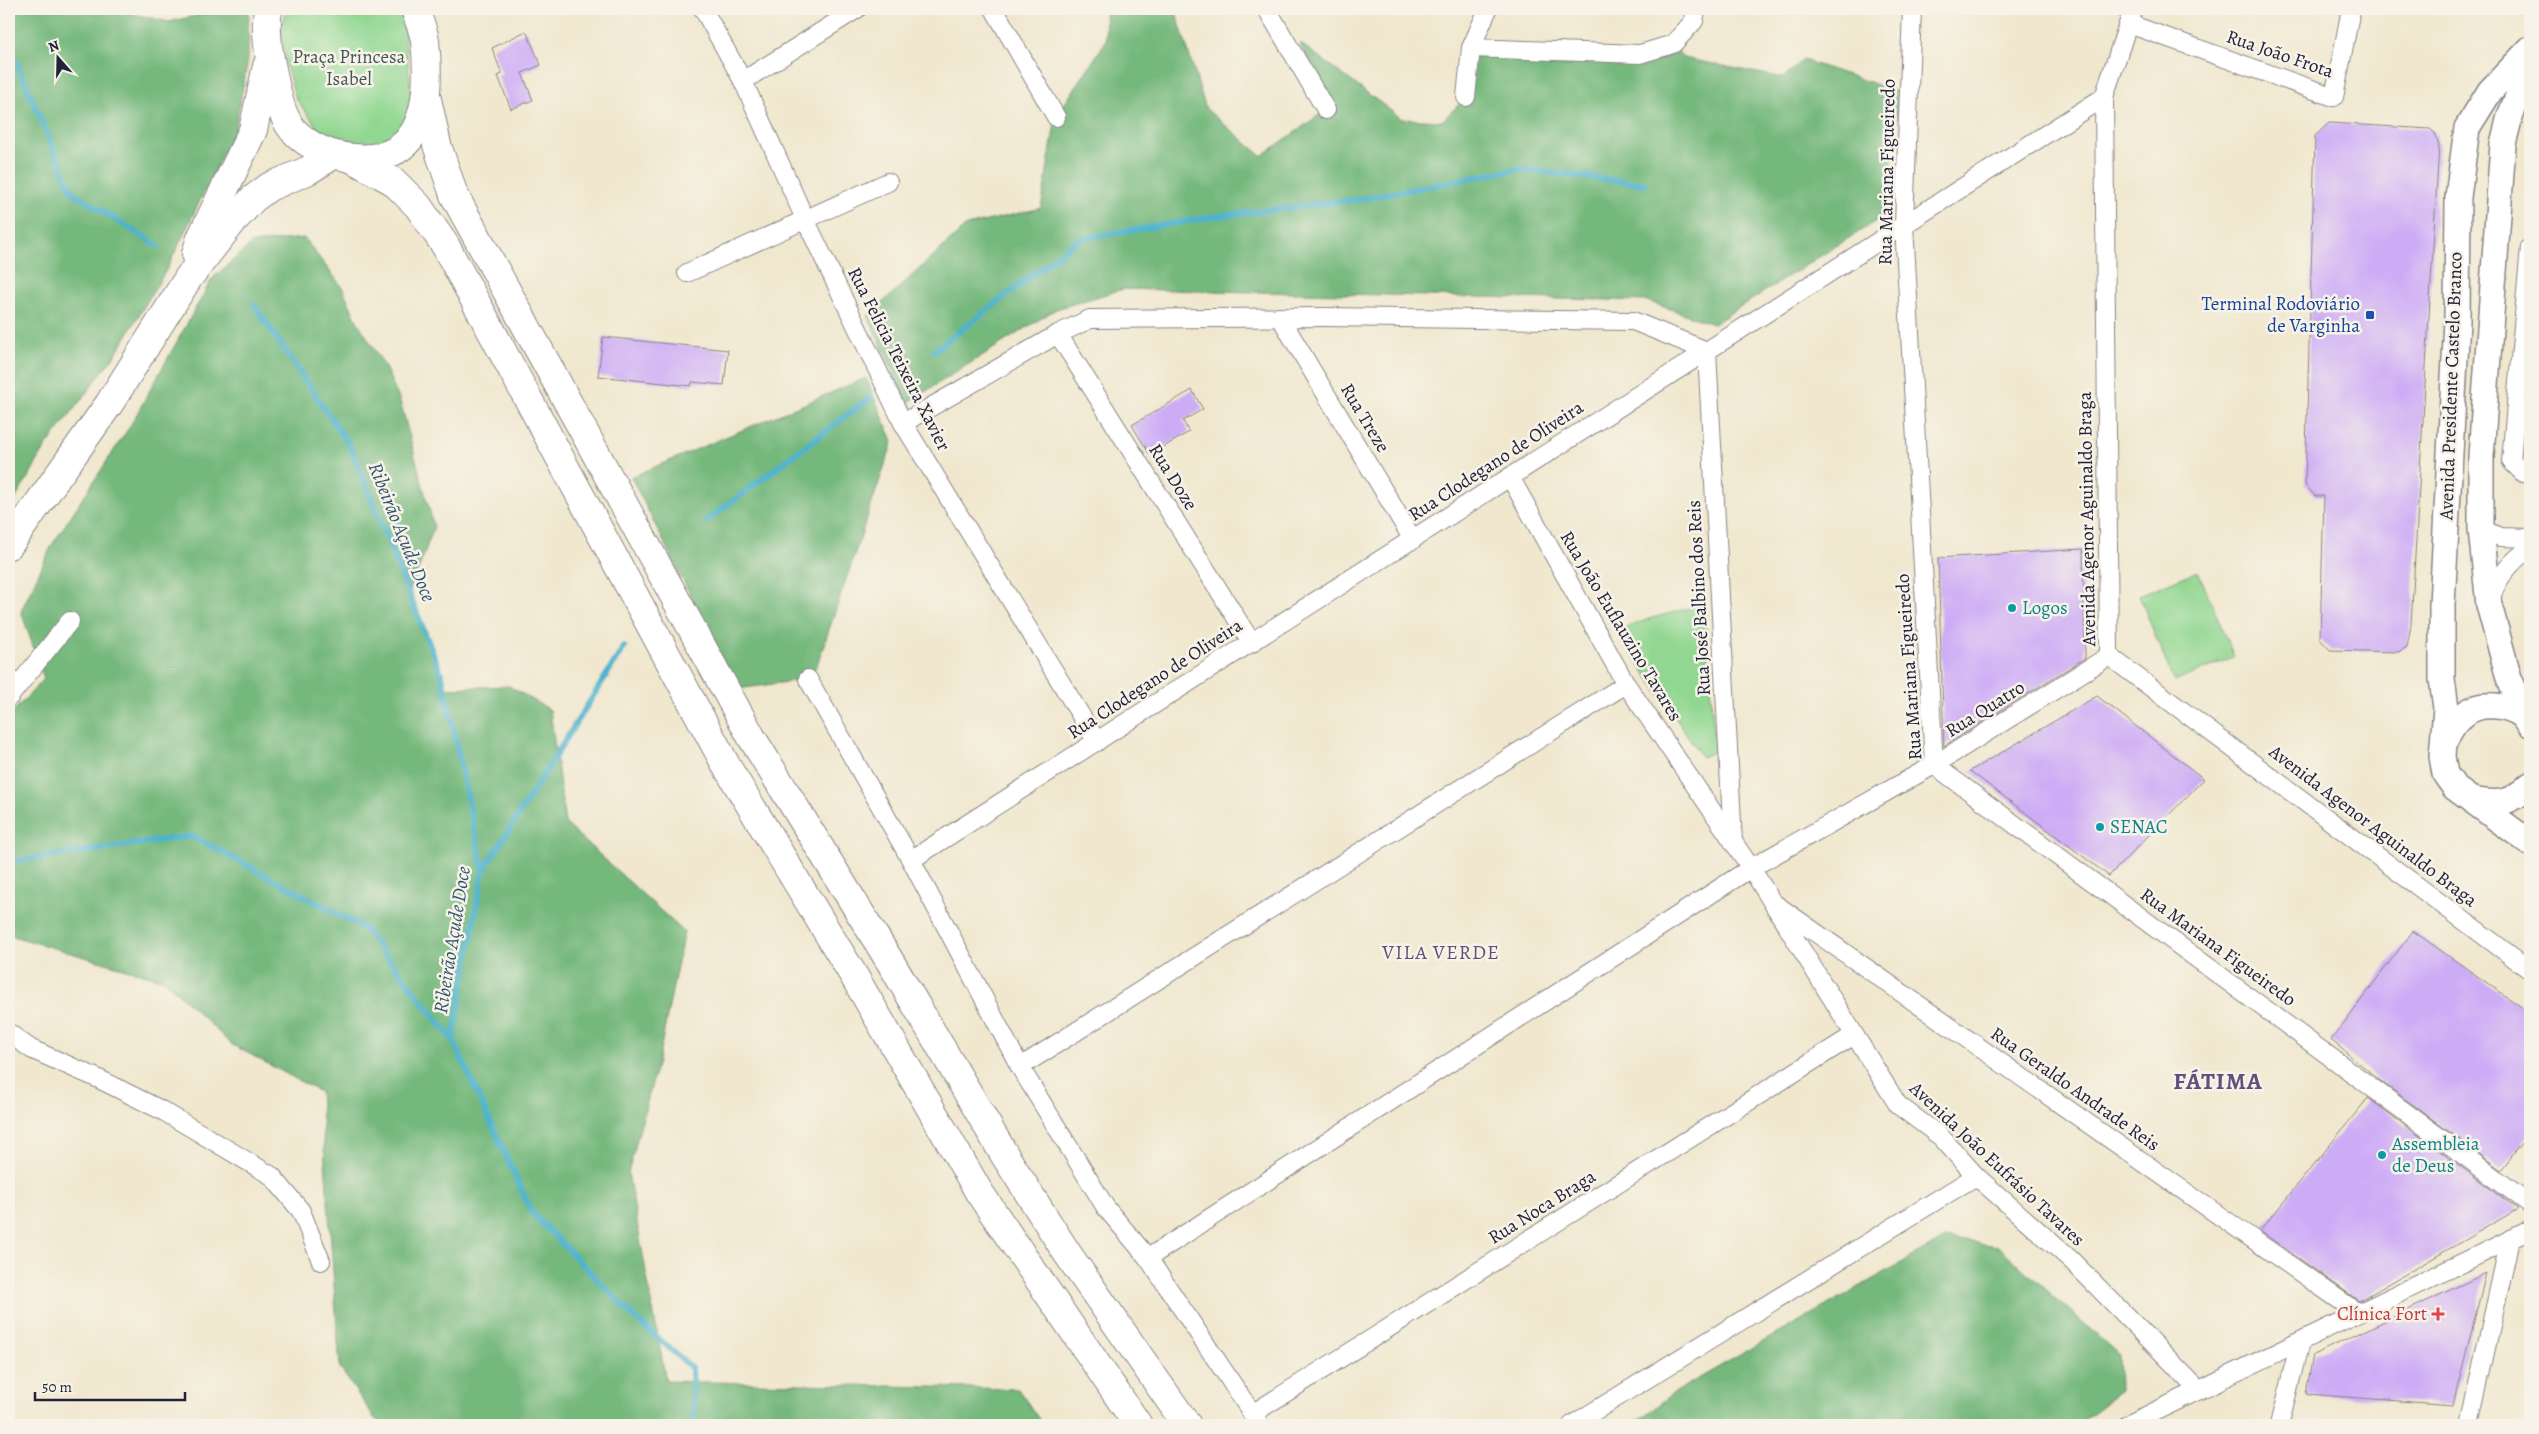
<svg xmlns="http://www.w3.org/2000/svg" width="2539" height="1434" font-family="Alegreya,serif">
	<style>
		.green { fill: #91d791; stroke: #5a7c66 }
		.forest { fill: #74b87b; stroke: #4b6d5b }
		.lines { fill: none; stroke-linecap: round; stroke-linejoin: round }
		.stream { stroke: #4fb3ce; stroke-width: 6 }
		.building { fill: #cdacf6 }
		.minor-casing { stroke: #898484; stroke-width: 20 }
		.secondary-casing { stroke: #898484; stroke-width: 28 }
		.trunk-casing { stroke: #898484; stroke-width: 30 }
		.minor { stroke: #fff; stroke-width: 18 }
		.secondary { stroke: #fff; stroke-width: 25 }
		.trunk { stroke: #fff; stroke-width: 28 }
		.transit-dot { fill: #1a4fb4; stroke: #f7f3e8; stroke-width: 2 }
		.culture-dot { fill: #0f9aa8; stroke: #f7f3e8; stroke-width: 2 }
		.health-dot { fill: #e0444e; stroke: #f7f3e8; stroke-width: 2 }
		.labels { text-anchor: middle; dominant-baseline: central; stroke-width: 5; stroke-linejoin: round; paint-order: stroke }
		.street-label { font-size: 19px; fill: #22223b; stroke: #f7f3e8 }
		.park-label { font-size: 19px; fill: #435855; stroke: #f7f3e8 }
		.transit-label { font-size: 19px; fill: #164399; stroke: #f7f3e8; text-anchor: end }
		.culture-label { font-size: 19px; fill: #0d838f; stroke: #f7f3e8; text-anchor: start }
		.health-label { font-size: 19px; fill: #be3a42; stroke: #f7f3e8; text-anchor: end }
		.water-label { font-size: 20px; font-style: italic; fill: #32556e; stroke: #f7f3e8 }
		.neighbourhood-label { font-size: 20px; letter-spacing: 1px; fill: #5e527c; stroke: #f7f3e8 }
		.district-label { font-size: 24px; font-weight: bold; letter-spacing: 1px; fill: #5e527c; stroke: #f7f3e8 }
	</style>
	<rect width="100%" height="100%" fill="#f7f3e8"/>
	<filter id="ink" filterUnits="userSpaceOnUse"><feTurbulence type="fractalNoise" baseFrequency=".02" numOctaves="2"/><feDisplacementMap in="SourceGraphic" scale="10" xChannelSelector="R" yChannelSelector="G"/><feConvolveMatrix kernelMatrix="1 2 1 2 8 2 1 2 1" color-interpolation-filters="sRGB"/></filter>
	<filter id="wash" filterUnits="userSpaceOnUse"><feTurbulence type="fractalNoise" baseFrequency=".0096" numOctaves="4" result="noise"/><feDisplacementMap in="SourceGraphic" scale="20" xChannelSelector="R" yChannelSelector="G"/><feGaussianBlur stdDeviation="1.12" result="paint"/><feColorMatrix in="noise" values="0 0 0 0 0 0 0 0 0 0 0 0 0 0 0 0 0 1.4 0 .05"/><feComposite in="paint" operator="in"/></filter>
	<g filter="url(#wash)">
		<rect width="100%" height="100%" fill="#f0e7ce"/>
		<!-- green -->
		<g class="green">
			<polygon points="286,9 402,9 413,111 399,137 374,148 344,149 323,135 296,99 286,66 281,26"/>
			<polygon points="2198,571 2234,657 2174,682 2139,595"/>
			<polygon points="1704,604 1715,751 1702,757 1617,631 1652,618"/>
		</g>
		<!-- forest -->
		<g class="forest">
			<polygon points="9,9 112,9 169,22 224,9 249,9 248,60 235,128 168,267 115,355 47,445 9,510"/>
			<polygon points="1105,9 1175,9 1206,109 1262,156 1326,110 1300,43 1402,119 1442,121 1466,97 1471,48 1640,54 1673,44 1683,58 1783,78 1803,60 1899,92 1887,214 1713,324 1647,301 1123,289 1056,309 907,403 868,316 966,226 1041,208 1056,117 1106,41"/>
			<polygon points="304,238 342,287 357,321 384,365 400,401 434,527 409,594 445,688 509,686 550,710 565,823 684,932 658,1061 628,1173 666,1381 1018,1389 1043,1425 531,1425 524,1420 508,1425 386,1425 375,1419 340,1368 320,1092 231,1044 164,980 9,935 9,716 44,679 21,611 52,545 130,426 212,279 252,243"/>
			<polygon points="866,378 893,441 817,665 808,679 738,689 631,477"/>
			<polygon points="1945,1238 1998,1246 2119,1355 2120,1392 2076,1425 1632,1425 1675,1392"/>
		</g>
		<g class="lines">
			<!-- stream -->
			<g class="stream">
				<polyline points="9,45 72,192 158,246"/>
				<polyline points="254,305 350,446 442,676 483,871 453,1040 532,1213 635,1318 692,1368 694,1425"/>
				<polyline points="934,351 1079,239 1212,217 1361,199 1518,169 1645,184"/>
				<polyline points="706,521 871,397"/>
				<polyline points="9,862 192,836 364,928 453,1040"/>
				<polyline points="483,871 624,647"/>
			</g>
		</g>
		<g id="blocks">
			<!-- building -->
			<g class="building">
				<polygon points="526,31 541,65 522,73 533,100 511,109 498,76 502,74 492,48"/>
				<polygon points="2329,123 2430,129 2435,133 2439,145 2411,625 2407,647 2398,652 2330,650 2320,639 2324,496 2315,496 2305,485 2315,136"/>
				<polygon points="603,337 728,350 724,385 692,382 691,386 598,376"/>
				<polygon points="1192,390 1203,409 1183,421 1189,432 1150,455 1132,425"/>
				<polygon points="2083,549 2085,658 1944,746 1938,558"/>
				<polygon points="2097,696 2204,779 2109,876 1970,771"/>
				<polygon points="2413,931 2530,1013 2530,1133 2501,1170 2382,1082 2331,1040"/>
				<polygon points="2368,1098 2518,1209 2359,1301 2260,1231"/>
				<polygon points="2486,1273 2453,1405 2306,1394 2313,1355"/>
			</g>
		</g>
	</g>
	<g filter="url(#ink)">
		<use href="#blocks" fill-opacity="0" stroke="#898484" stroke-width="1"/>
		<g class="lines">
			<defs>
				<g id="minor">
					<polyline points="703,9 743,81 805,219 903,423 1097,742"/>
					<polyline points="994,9 1056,117"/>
					<polyline points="1267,9 1326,110"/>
					<polyline points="1912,9 1904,225 1934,765 2530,1204"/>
					<polyline points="2133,9 2104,97 2109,656 2530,970"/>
					<polyline points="2129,24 2334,97 2351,9"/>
					<polyline points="1471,48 1640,54 1673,44 1694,21 1696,9"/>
					<polyline points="743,81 857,9"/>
					<polyline points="1466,97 1471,48 1488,9"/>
					<polyline points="2530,247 2511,461 2523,473 2530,474"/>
					<polyline points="687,273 888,182"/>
					<polyline points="1280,317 1413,540"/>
					<polyline points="1058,334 1252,643"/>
					<polyline points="903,423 1058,334 1090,319 1325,317 1633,321 1707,351 1733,842"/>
					<polyline points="1510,477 1626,684 1751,868 1898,1105 1941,1137 1976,1176 2071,1260 2199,1390"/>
					<polyline points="2481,529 2500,537 2530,538"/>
					<path d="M 2490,600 C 2497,578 2511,561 2530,548"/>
					<polyline points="808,679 911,860 1020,1067 1106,1208 1148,1258 1260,1425"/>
					<polyline points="9,697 70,621"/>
					<polyline points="911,860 2104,97"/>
					<polyline points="1775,904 2358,1313"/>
					<polyline points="9,1033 31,1049 99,1079 163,1111 272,1176 301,1211 321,1261"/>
					<polyline points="1020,1067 1626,684"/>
					<polyline points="1148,1258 1751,868 1934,765 2109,656"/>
					<polyline points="1252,1414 1854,1035"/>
					<polyline points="1572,1425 1976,1176"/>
					<polyline points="2127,1425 2530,1230"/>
					<polyline points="2279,1425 2300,1342"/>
					<polyline points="2469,1425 2510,1239"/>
				</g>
				<g id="secondary">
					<polyline points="2530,49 2490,91 2467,128 2458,197 2457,321 2442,605 2442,679 2446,708 2442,756 2445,774 2455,788 2530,843"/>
					<polyline points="2527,720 2509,678 2489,605 2481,529 2481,456 2503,144 2510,116 2530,67"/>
					<path d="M 2445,741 C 2450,729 2455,721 2466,713 C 2483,700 2518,705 2530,724"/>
					<path d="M 2472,800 C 2499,805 2510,804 2530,785"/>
				</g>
				<g id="trunk">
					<path d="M 268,9 C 265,28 268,50 272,69 C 276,88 280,115 293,130 C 309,147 331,156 354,158 C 426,164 431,97 425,41 C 424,31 418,19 415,9"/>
					<polyline points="427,99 437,145 454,195 752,738 891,963 1007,1159 1067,1253 1187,1425"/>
					<polyline points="351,158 393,181 418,206 445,245 727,767 854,976 979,1192 1138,1425"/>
					<polyline points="196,254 201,238 253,130 267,66"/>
					<polyline points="9,545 109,404 189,277 233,221 253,199 269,187 309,170 333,155"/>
				</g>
			</defs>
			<!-- minor casing -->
			<use href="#minor" class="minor-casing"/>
			<!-- secondary casing -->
			<use href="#secondary" class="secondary-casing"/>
			<!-- trunk casing -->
			<use href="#trunk" class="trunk-casing"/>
			<!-- minor -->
			<use href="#minor" class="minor"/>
			<!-- secondary -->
			<use href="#secondary" class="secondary"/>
			<!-- trunk -->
			<use href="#trunk" class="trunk"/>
		</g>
	</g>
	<!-- markers -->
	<rect class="transit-dot" x="2365" y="310" width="10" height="10" rx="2.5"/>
	<g class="culture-dot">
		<circle cx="2012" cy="608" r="5"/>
		<circle cx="2100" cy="827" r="5"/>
		<circle cx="2382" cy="1155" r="5"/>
	</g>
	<path class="health-dot" d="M2435.5 1306.5h5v5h5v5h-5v5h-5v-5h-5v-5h5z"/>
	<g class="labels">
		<!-- street labels -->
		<g class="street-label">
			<text transform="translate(2280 54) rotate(19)">Rua João Frota</text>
			<text transform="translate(1887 172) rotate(-89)">Rua Mariana Figueiredo</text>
			<text transform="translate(899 359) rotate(63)">Rua Felicia Teixeira Xavier</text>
			<text transform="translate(2451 386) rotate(-88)">Avenida Presidente Castelo Branco</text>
			<text transform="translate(1365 418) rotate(59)">Rua Treze</text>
			<text transform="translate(1496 461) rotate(-33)">Rua Clodegano de Oliveira</text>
			<text transform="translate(1173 477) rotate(58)">Rua Doze</text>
			<text transform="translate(2087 519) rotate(-91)">Avenida Agenor Aguinaldo Braga</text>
			<text transform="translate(1699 598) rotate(-93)">Rua José Balbino dos Reis</text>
			<text transform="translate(1621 626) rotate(59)">Rua João Euflauzino Tavares</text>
			<text transform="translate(1909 667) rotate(-94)">Rua Mariana Figueiredo</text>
			<text transform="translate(1155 679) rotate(-33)">Rua Clodegano de Oliveira</text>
			<text transform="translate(1985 709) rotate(-32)">Rua Quatro</text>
			<text transform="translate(2373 826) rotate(37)">Avenida Agenor Aguinaldo Braga</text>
			<text transform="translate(2218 947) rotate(36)">Rua Mariana Figueiredo</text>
			<text transform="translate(2075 1089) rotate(35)">Rua Geraldo Andrade Reis</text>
			<text transform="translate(1997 1164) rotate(43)">Avenida João Eufrásio Tavares</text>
			<text transform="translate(1542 1207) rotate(-32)">Rua Noca Braga</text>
		</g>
		<!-- park labels -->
		<g class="park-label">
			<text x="349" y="57">Praça Princesa<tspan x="349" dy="22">Isabel</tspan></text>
		</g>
		<!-- transit labels -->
		<g class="transit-label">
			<text x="2360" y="304">Terminal Rodoviário<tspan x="2360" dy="22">de Varginha</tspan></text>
		</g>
		<!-- culture labels -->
		<g class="culture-label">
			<text x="2022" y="608">Logos</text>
			<text x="2110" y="827">SENAC</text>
			<text x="2392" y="1144">Assembleia<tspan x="2392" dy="22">de Deus</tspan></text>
		</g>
		<!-- health labels -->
		<g class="health-label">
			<text x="2427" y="1314">Clínica Fort</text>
		</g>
		<!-- water labels -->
		<g class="water-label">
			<text transform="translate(402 532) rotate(68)">Ribeirão Açude Doce</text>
			<text transform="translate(452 940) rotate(-81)">Ribeirão Açude Doce</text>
		</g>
		<!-- neighbourhood labels -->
		<g class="neighbourhood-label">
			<text x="1441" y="952">VILA VERDE</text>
		</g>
		<!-- district labels -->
		<g class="district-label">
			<text x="2218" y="1081">FÁTIMA</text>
		</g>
	</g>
	<!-- margin -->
	<rect width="2539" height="1434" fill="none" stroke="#f7f3e8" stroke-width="30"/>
	<!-- north arrow -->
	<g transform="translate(58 58) rotate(340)" stroke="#f7f3e8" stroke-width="4" paint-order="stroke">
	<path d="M0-4L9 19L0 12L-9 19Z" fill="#22223b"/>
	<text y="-8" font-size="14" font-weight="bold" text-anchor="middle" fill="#22223b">N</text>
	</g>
	<!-- scale -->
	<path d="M35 1392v8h150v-8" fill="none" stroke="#22223b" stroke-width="2.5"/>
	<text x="42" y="1392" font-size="15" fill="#22223b" stroke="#f7f3e8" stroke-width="4" paint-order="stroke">50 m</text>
</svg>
